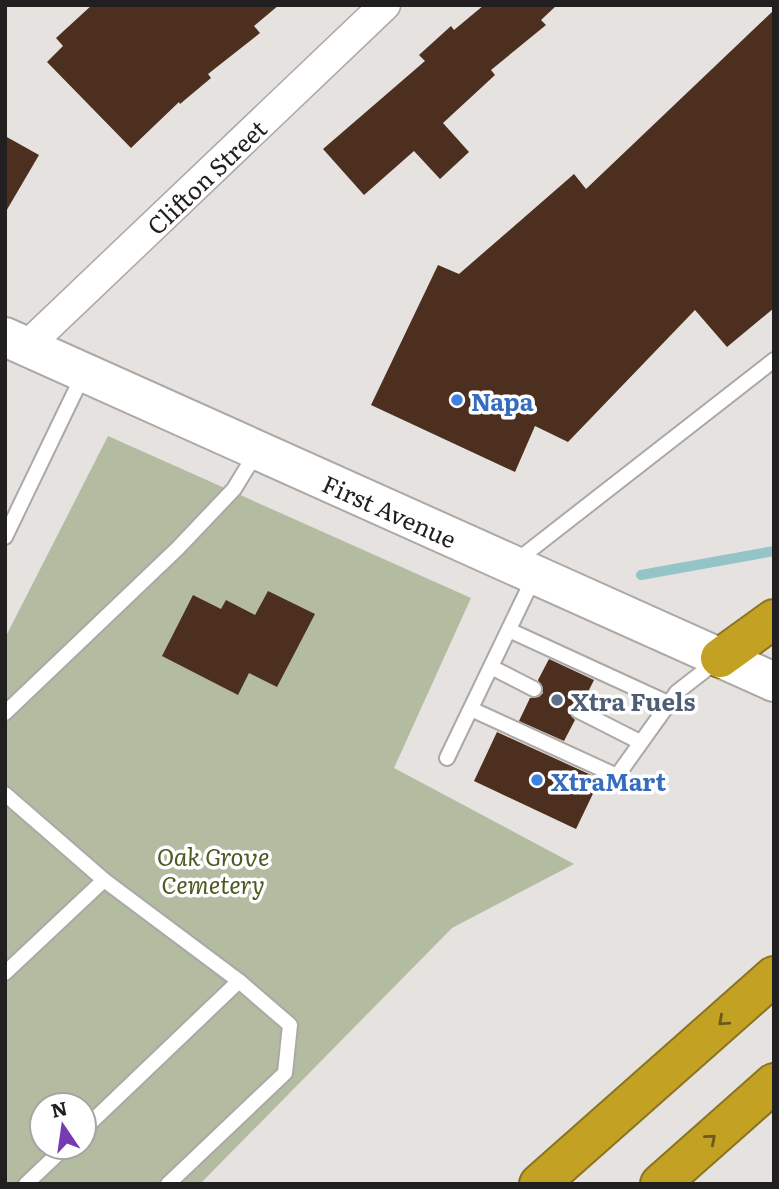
<svg xmlns="http://www.w3.org/2000/svg" width="779" height="1189" font-family="Literata,serif">
	<style>
		.green { fill: #b3bca1; fill-rule: evenodd }
		.lines { fill: none; stroke-linecap: round; stroke-linejoin: round }
		.stream { stroke: #93c4c8; stroke-width: 10 }
		.building { fill: #4c2f1e }
		.service-casing { stroke: #aca8a6; stroke-width: 18 }
		.minor-casing { stroke: #aca8a6; stroke-width: 33 }
		.secondary-casing { stroke: #aca8a6; stroke-width: 42 }
		.motorway-casing { stroke: #8a7422; stroke-width: 42 }
		.service { stroke: #fff; stroke-width: 14 }
		.minor { stroke: #fff; stroke-width: 30 }
		.secondary { stroke: #fff; stroke-width: 38 }
		.motorway { stroke: #c3a123; stroke-width: 38 }
		.oneway { stroke: #6a5a21 }
		.shop-dot { fill: #3f7fe0; stroke: #fff; stroke-width: 2.5 }
		.service-dot { fill: #5c6f8a; stroke: #fff; stroke-width: 2.5 }
		.labels { text-anchor: middle; dominant-baseline: central; stroke-width: 7; stroke-linejoin: round; paint-order: stroke }
		.street-label { font-size: 24px; fill: #211f1f; stroke: #fff }
		.shop-label { font-size: 24px; font-weight: bold; fill: #366cbe; stroke: #fff; text-anchor: start }
		.service-label { font-size: 24px; font-weight: bold; fill: #4e5e75; stroke: #fff; text-anchor: start }
		.park-label { font-size: 24px; font-style: italic; fill: #4d5b23; stroke: #fff }
	</style>
	<rect width="100%" height="100%" fill="#e6e2df"/>
	<!-- green -->
	<path class="green" d="M 108,436 L 471,598 L 394,768 L 574,864 L 452,928 L 200,1184 L 5,1184 L 5,638 ZM 42,1105 L 84,1105 L 84,1147 L 42,1147 Z"/>
	<g class="lines">
		<!-- stream -->
		<polyline class="stream" points="641,575 774,551"/>
	</g>
	<!-- building -->
	<g class="building">
		<polygon points="92,5 279,5 254,26 260,33 208,74 211,78 180,104 179,102 131,148 47,62 63,46 56,38"/>
		<polygon points="484,5 557,5 541,20 546,25 491,70 495,75 443,123 469,152 440,179 414,151 364,195 323,149 425,61 419,55 451,26 454,30"/>
		<polygon points="774,10 774,308 727,347 695,310 568,442 535,426 515,472 371,405 438,265 459,274 574,174 586,189"/>
		<polygon points="5,136 39,155 5,213"/>
		<polygon points="268,591 315,614 277,687 249,673 238,695 162,656 193,595 221,609 226,600 255,615"/>
		<polygon points="549,659 594,680 583,702 574,703 570,707 571,716 575,720 564,741 519,721 530,698 539,697 543,693 538,680"/>
		<polygon points="497,732 600,779 576,829 474,781"/>
	</g>
	<g class="lines">
		<defs>
			<g id="service">
				<polyline points="5,537 84,373"/>
				<polyline points="515,562 774,360"/>
				<polyline points="509,630 668,703"/>
				<polyline points="491,667 534,689"/>
				<polyline points="471,709 617,776 677,692 717,661"/>
				<polyline points="579,711 640,742"/>
				<polyline points="5,713 178,548 234,489 256,453"/>
				<polyline points="447,758 534,577"/>
				<polyline points="5,794 104,880 5,973"/>
				<polyline points="84,1129 239,981 104,880"/>
				<polyline points="26,1184 65,1147"/>
				<polyline points="168,1184 285,1073 290,1025 239,981"/>
			</g>
			<g id="minor">
				<path id="s1" d="M 26,347 L 385,5"/>
			</g>
			<g id="secondary">
				<path id="s2" d="M 5,337 L 774,682"/>
			</g>
			<g id="motorway">
				<polyline points="720,658 774,619"/>
				<polyline points="539,1184 774,976"/>
				<polyline points="660,1184 774,1083"/>
			</g>
		</defs>
		<!-- service casing -->
		<use href="#service" class="service-casing"/>
		<!-- minor casing -->
		<use href="#minor" class="minor-casing"/>
		<!-- secondary casing -->
		<use href="#secondary" class="secondary-casing"/>
		<!-- motorway casing -->
		<use href="#motorway" class="motorway-casing"/>
		<!-- service -->
		<use href="#service" class="service"/>
		<!-- minor -->
		<use href="#minor" class="minor"/>
		<!-- secondary -->
		<use href="#secondary" class="secondary"/>
		<!-- motorway -->
		<use href="#motorway" class="motorway"/>
	</g>
	<!-- one-way arrows -->
	<defs><path id="oneway-chevron" d="M-2-3.5L2.5 0L-2 3.5" fill="none" stroke-width="1.6" stroke-linecap="round" stroke-linejoin="round" transform="scale(1.75)"/></defs>
	<g class="oneway">
		<use href="#oneway-chevron" transform="translate(723 1021) rotate(138)"/>
		<use href="#oneway-chevron" transform="translate(711 1139) rotate(-41)"/>
	</g>
	<!-- markers -->
	<g class="shop-dot">
		<circle cx="457" cy="400" r="7"/>
		<circle cx="537" cy="780" r="7"/>
	</g>
	<circle class="service-dot" cx="557" cy="700" r="7"/>
	<g class="labels">
		<!-- street labels -->
		<g class="street-label">
			<text stroke="none"><textPath href="#s1" startOffset="248">Clifton Street</textPath></text>
			<text stroke="none"><textPath href="#s2" startOffset="422">First Avenue</textPath></text>
		</g>
		<!-- shop labels -->
		<g class="shop-label">
			<text x="471" y="400">Napa</text>
			<text x="551" y="780">XtraMart</text>
		</g>
		<!-- service labels -->
		<g class="service-label">
			<text x="571" y="700">Xtra Fuels</text>
		</g>
		<!-- park labels -->
		<g class="park-label">
			<text x="213" y="855">Oak Grove<tspan x="213" dy="28">Cemetery</tspan></text>
		</g>
	</g>
	<!-- border -->
	<rect width="779" height="1189" fill="none" stroke="#211f1f" stroke-width="14"/>
	<!-- north arrow -->
	<g transform="translate(63 1126) rotate(347)"><circle r="33" fill="#ffffff" stroke="#a6a5a5" stroke-width="2"/>
	<path d="M0-5L12 26L0 18L-12 26Z" fill="#763bb1"/>
	<text y="-10" font-size="19" font-weight="bold" text-anchor="middle" fill="#211f1f">N</text>
	</g>
</svg>
